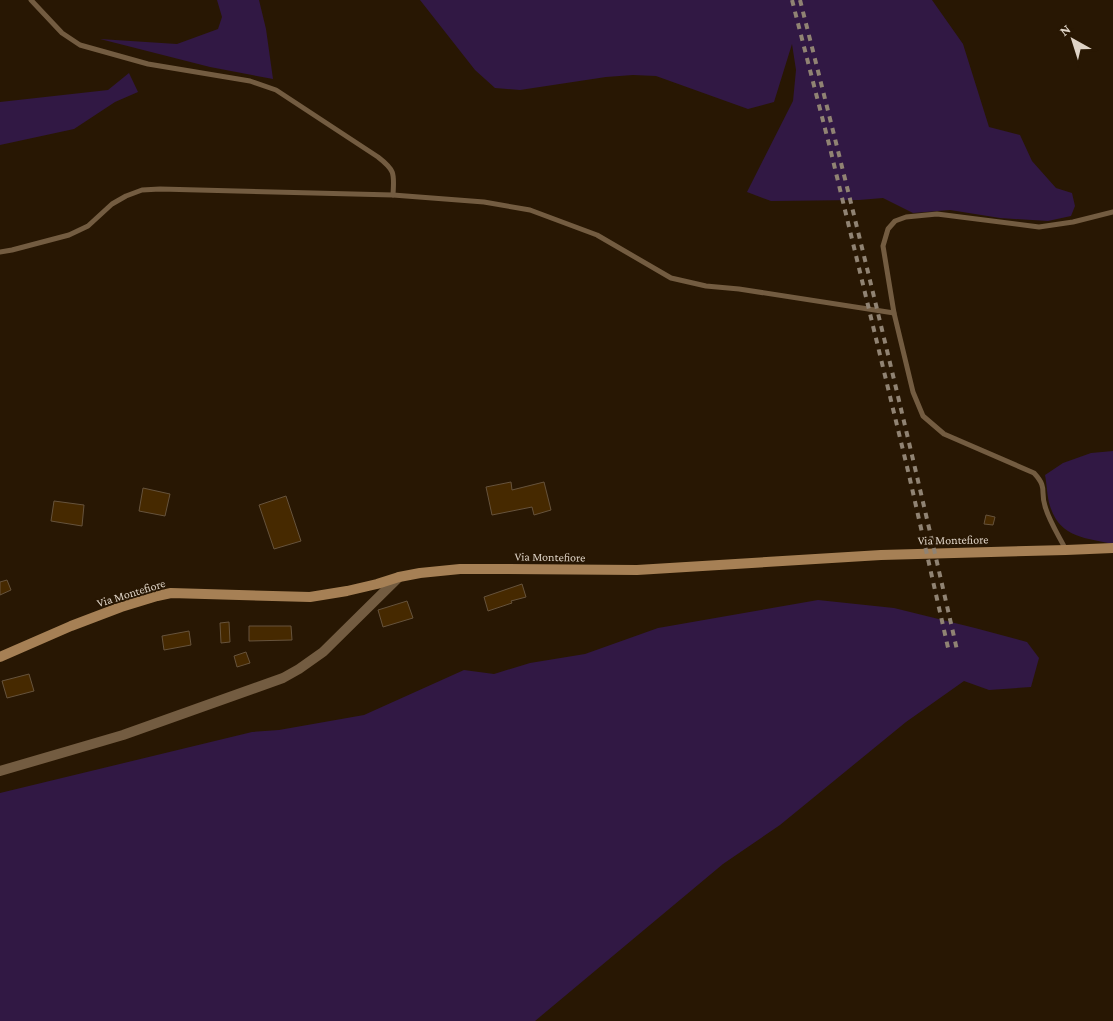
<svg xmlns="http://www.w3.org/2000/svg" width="1113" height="1021" font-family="'Crimson Pro',serif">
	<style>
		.green { fill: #311844 }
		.building { fill: #462900; stroke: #66533c }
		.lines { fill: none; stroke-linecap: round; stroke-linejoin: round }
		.service { stroke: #735c41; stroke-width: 5 }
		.minor { stroke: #735c41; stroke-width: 10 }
		.secondary { stroke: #a68055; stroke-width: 10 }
		.rail { stroke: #908373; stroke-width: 4; stroke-dasharray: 6 6; stroke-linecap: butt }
		.labels { text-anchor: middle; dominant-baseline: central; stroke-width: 4; stroke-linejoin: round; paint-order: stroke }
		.street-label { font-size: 12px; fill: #ded3c6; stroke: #281703 }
	</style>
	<rect width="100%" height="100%" fill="#281703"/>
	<!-- green -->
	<g class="green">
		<polygon points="217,0 259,0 266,29 273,79 210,67 100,39 177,44 218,29 222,17"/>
		<polygon points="420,0 932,0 963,44 989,127 1020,135 1032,161 1056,188 1072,193 1075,206 1071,216 1048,221 1000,218 950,210 913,213 883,198 859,200 771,201 747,192 793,101 796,70 792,44 774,102 748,109 656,76 633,75 606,77 520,90 495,88 475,70"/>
		<polygon points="129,73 138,92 115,102 74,129 0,145 0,102 108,90"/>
		<path d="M 1113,451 L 1113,544 C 1086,538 1060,538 1050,506 C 1047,497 1047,485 1045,475 L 1063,463 L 1091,453 Z"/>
		<polygon points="818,600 894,608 975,628 1027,642 1039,658 1031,687 989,690 964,681 906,722 780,825 723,864 535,1021 0,1021 0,793 252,732 279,730 364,715 464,670 494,674 530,663 585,654 658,628"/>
	</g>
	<!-- building -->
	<g class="building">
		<polygon points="511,482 512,490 544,482 551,510 534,515 532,507 492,515 486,487"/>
		<polygon points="143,488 170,494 165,516 139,511"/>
		<polygon points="286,496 301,541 274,549 259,505"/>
		<polygon points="54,501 84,505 82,526 51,521"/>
		<polygon points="986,515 995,517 993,525 984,524"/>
		<polygon points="7,580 11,590 0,595 0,582"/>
		<polygon points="522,584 526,597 511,601 512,603 488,611 484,597"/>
		<polygon points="407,601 413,618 383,627 378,610"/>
		<polygon points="229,622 230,642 221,643 220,623"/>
		<polygon points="249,626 291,626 292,640 249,641"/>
		<polygon points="189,631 191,645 164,650 162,636"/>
		<polygon points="246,652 250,663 237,667 234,656"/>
		<polygon points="29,674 34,691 7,698 2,681"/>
	</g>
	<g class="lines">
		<!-- service -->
		<g class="service">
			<path d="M 31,0 L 62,33 L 80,45 L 148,64 L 250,81 L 276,90 L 378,157 C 396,171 394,174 393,195"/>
			<polyline points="0,252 12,250 69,235 88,226 112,204 126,196 142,190 160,189 393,195 484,202 530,210 597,235 671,278 706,286 739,289 894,313"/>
			<path d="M 1066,550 C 1059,536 1049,521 1045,506 C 1040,491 1048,488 1034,473 L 944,434 L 923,416 L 913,392 L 894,313 L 883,246 L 888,229 L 895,221 L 906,217 L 937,214 L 1039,227 L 1073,222 L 1113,212"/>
		</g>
		<!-- minor -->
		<polyline class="minor" points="0,771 123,735 283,678 299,669 323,652 399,577"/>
		<!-- secondary -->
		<polyline class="secondary" points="0,657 71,626 121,607 157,596 171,593 310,597 347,591 377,584 399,577 420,573 460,569 506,569 637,570 881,555 1066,550 1113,548"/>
		<!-- rail -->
		<g class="rail">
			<polyline points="792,0 830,148 909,475 949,652"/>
			<path d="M 800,0 C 855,216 908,433 957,650"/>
		</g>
	</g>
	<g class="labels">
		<!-- street labels -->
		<g class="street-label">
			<text transform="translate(953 540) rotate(-1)">Via Montefiore</text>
			<text transform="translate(550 557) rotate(1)">Via Montefiore</text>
			<text transform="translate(131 593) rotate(-17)">Via Montefiore</text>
		</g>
	</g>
	<!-- north arrow -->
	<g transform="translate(1073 40) rotate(321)" stroke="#281703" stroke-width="4" paint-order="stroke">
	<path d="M0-4L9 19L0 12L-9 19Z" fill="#ded3c6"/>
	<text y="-8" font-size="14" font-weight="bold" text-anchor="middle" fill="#ded3c6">N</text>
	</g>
</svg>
